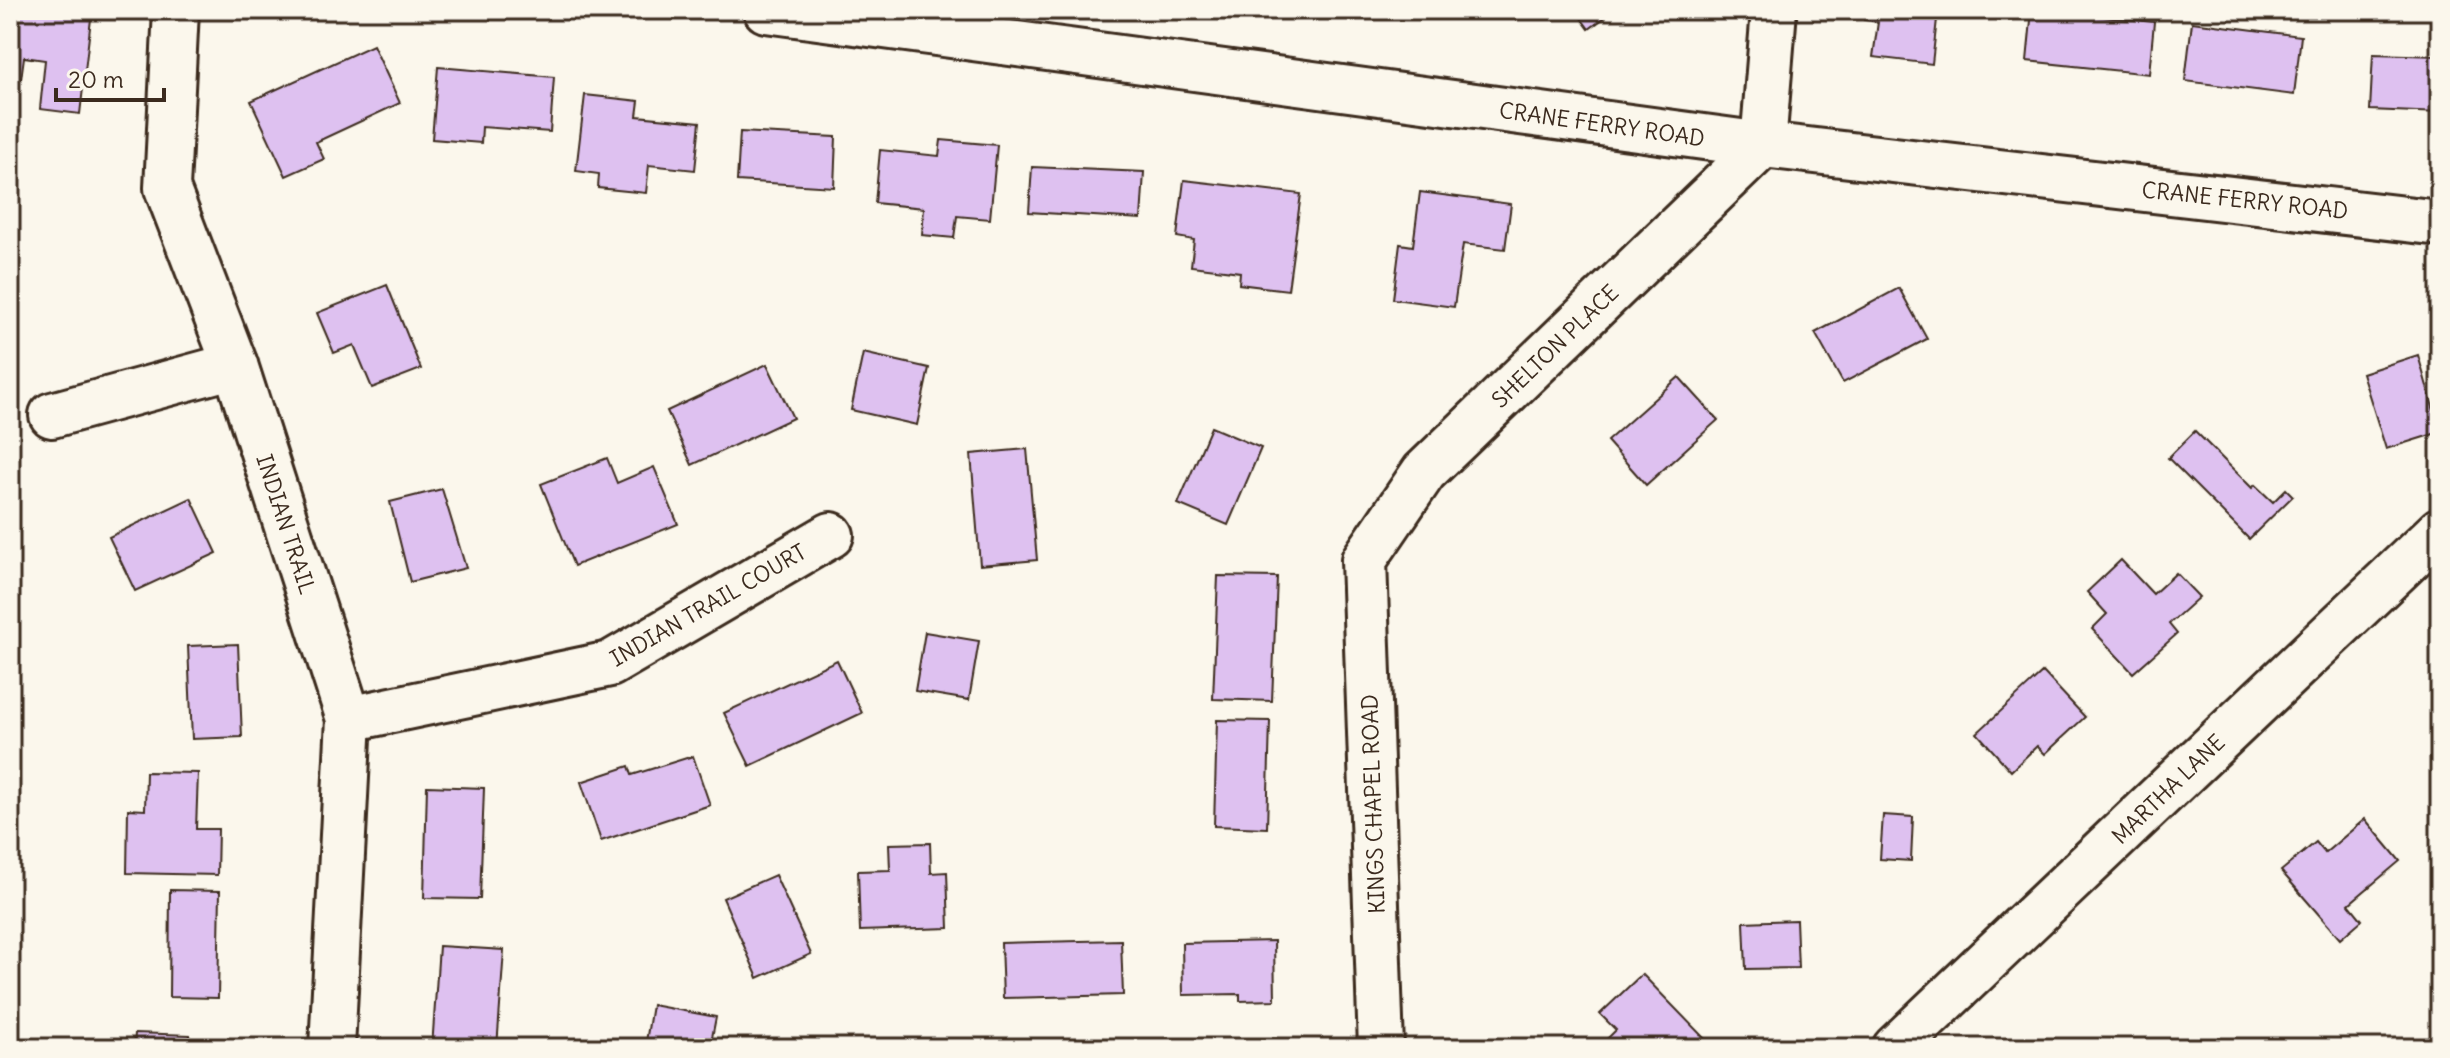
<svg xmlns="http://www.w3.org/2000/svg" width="2450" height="1058" font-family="Delius,sans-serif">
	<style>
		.building { fill: #dec1f0; stroke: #3b2a1e; stroke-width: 2 }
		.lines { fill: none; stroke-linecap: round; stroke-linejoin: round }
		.minor-casing { stroke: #3b2a1e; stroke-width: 50 }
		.minor { stroke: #fbf7ec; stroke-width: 44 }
		.labels { text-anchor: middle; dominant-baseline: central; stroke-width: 7; stroke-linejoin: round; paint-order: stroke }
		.street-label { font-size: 22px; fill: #3b2a1e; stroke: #fbf7ec }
	</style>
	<rect width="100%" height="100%" fill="#fbf7ec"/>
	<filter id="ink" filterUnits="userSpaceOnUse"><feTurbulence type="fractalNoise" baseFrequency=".0125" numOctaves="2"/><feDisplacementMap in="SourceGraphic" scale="16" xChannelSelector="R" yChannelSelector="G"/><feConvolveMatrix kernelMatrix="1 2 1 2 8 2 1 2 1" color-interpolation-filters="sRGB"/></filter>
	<g filter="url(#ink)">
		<!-- building -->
		<g class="building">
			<polygon points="10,10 92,10 80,114 40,109 45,60 24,57 21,79 10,78"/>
			<polygon points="1575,10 1615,10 1589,29"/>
			<polygon points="1865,10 1938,10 1932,64 1873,57 1878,22 1864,20"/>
			<polygon points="2032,10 2154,22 2149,74 2027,61"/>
			<polygon points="2192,22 2301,36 2294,95 2185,81"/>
			<polygon points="373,45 400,103 316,142 324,159 286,176 251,101"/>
			<polygon points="2373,54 2440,56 2440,113 2370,110"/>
			<polygon points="438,67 554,77 550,132 482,127 481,143 432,139"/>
			<polygon points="585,95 639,101 637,116 700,122 695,170 649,165 646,193 598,188 599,174 576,171"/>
			<polygon points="740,132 836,137 834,187 737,181"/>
			<polygon points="941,140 997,145 990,219 957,216 954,238 922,235 924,208 875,203 880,150 939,156"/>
			<polygon points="1032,167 1144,172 1141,219 1029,212"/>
			<polygon points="1184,180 1301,194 1288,290 1239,284 1240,272 1191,266 1194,240 1177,237"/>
			<polygon points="1420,192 1511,204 1505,249 1463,244 1454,307 1393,299 1400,244 1413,246"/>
			<polygon points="387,285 421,369 372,388 354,345 334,353 317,313"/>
			<polygon points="1899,288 1927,339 1843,383 1815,333"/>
			<polygon points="863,353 929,368 917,425 851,410"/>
			<polygon points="2418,355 2440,432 2386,449 2362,373"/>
			<polygon points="767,364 793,418 692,465 667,411"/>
			<polygon points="1679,377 1718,420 1646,485 1607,441"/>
			<polygon points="1211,427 1261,448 1228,525 1178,504"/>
			<polygon points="2195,431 2252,488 2255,485 2273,502 2286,489 2293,496 2249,539 2168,458"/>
			<polygon points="1027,449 1037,560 980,565 971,454"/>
			<polygon points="607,458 617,483 654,467 678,524 574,566 541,484"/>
			<polygon points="442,489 466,568 410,582 390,502"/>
			<polygon points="191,498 217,553 135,591 109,537"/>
			<polygon points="2121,560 2153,594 2176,573 2199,597 2169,624 2177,634 2133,673 2092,629 2107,614 2087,592"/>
			<polygon points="1218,576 1277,577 1272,701 1213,699"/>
			<polygon points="925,632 979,641 969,700 915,691"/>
			<polygon points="238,644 242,737 192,739 188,646"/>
			<polygon points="837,660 862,713 750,766 724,713"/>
			<polygon points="2043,672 2085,717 2045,754 2037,746 2011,771 1977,733"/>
			<polygon points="1217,720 1270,721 1267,828 1214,826"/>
			<polygon points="693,756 710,805 601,841 581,782 629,766 632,775"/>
			<polygon points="146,772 198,773 196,829 218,829 217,875 127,873 128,809 145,810"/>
			<polygon points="427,786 484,788 480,899 424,898"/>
			<polygon points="1883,815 1913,817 1911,861 1880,859"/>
			<polygon points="2365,819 2400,861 2349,904 2362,920 2340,939 2281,871 2316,842 2325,853"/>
			<polygon points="930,843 931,873 947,872 949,928 860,931 858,871 890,870 889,844"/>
			<polygon points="775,875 811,954 758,978 723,898"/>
			<polygon points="170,890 220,891 218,998 169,997"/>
			<polygon points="1796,920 1798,968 1746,969 1744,922"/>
			<polygon points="1121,940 1123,995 1003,998 1001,943"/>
			<polygon points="1274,941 1275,1000 1240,1001 1240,994 1183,995 1182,943"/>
			<polygon points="439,946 504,950 497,1048 432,1048"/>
			<polygon points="1642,974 1705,1039 1697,1048 1598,1048 1616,1030 1600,1014"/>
			<polygon points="652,1005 716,1017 710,1048 645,1048"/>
			<polygon points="135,1033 190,1035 190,1048 134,1048"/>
		</g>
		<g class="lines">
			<defs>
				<g id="minor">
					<polyline points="176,10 167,188 235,365 349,719 332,1048"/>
					<polyline points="766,10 1763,145 2440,223"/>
					<polyline points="52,415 235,365"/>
					<polyline points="349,719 610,664 831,535"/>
					<polyline points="1381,1048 1364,560 1424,472 1763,145 1774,10"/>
					<polyline points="1895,1048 2440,530"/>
				</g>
			</defs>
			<!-- minor casing -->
			<use href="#minor" class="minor-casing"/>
			<!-- minor -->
			<use href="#minor" class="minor"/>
		</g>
	</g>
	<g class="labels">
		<!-- street labels -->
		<g class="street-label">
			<text transform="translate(1602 124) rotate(8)">CRANE FERRY ROAD</text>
			<text transform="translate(2245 200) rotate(6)">CRANE FERRY ROAD</text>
			<text transform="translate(1555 346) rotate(-44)">SHELTON PLACE</text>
			<text transform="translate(286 524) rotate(72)">INDIAN TRAIL</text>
			<text transform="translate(708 605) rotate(-30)">INDIAN TRAIL COURT</text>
			<text transform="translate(2168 789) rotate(-44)">MARTHA LANE</text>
			<text transform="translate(1373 804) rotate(-92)">KINGS CHAPEL ROAD</text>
		</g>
	</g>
	<!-- margin -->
	<rect width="2450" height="1058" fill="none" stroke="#fbf7ec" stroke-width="40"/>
	<rect x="20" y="20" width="2410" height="1018" fill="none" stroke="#3b2a1e" stroke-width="3" filter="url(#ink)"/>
	<!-- scale -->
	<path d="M56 88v12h108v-12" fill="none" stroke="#3b2a1e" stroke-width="4"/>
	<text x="68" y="88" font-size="24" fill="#3b2a1e" stroke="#fbf7ec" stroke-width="6" paint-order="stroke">20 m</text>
</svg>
